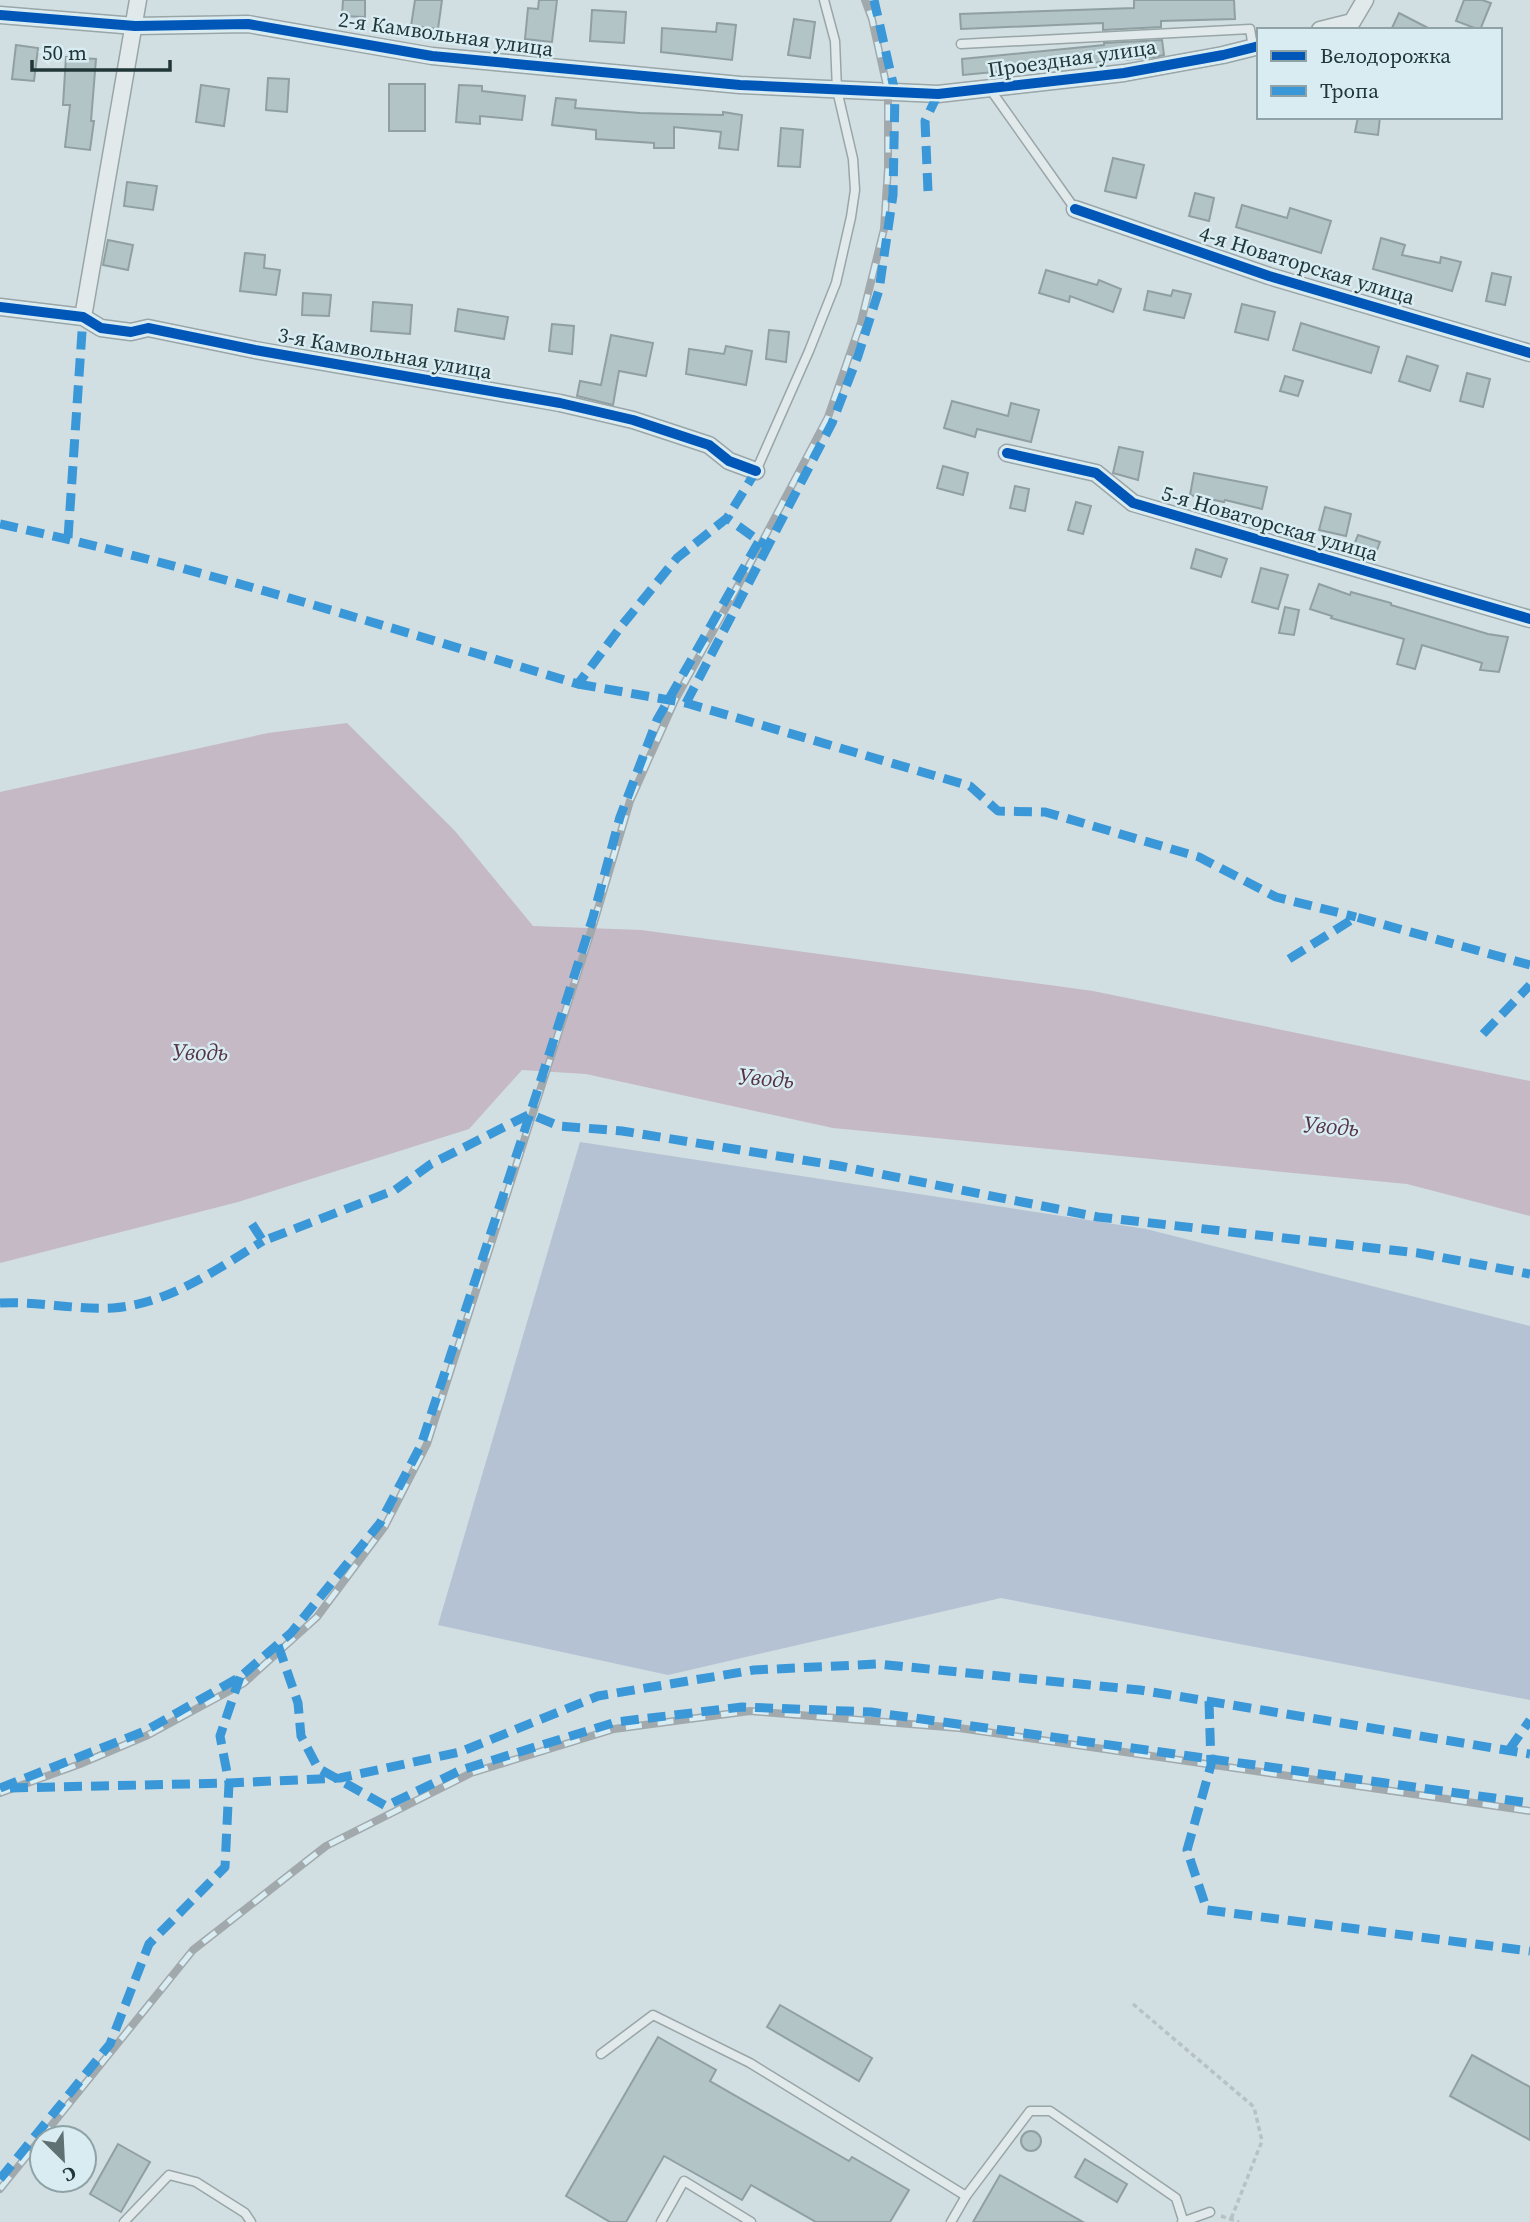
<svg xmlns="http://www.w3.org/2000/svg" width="1530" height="2222" font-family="'Source Serif 4',serif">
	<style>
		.green { fill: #b4c2d3 }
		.water { fill: #c4b9c5 }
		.building { fill: #b2c4c5; stroke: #90a0a2; stroke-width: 2 }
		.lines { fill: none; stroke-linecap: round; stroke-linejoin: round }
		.service-casing { stroke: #99a6a8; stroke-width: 11 }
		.minor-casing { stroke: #99a6a8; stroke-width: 19 }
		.path { stroke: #b8c1c4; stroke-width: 3.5; stroke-dasharray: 5 3.5; stroke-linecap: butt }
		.service { stroke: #e1e9eb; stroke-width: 8 }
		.minor { stroke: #e1e9eb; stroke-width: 16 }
		.rail-casing { stroke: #a1a9ac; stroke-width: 8 }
		.rail { stroke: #d8ecf2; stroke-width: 5; stroke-dasharray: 16; stroke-linecap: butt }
		.quiet { stroke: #3a98d8; stroke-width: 9; stroke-dasharray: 18 9; stroke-linecap: butt }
		.cycleway-casing { stroke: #d8ecf2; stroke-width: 15 }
		.cycleway { stroke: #0057b8; stroke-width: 10 }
		.labels { text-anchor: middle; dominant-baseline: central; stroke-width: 5; stroke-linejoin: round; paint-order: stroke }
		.street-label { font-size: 21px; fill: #213637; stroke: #d8ecf2 }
		.water-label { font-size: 23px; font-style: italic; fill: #553244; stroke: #d8ecf2 }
	</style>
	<rect width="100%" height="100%" fill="#d1dee2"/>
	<!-- green -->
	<polygon class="green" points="580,1142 1146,1229 1530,1326 1530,1700 1001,1598 668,1675 438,1625"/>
	<!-- water -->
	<polygon class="water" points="347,723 455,831 533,926 641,930 1093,991 1530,1081 1530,1216 1407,1184 833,1128 586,1074 522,1070 469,1129 238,1202 0,1263 0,792 268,733"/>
	<!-- building -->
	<g class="building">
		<polygon points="343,0 365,0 365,17 342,16"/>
		<polygon points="415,0 442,0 438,29 411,26"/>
		<polygon points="539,0 557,0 552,42 525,39 528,8 538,9"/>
		<polygon points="1134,0 1234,0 1235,19 1161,21 1161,27 1103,30 1103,23 961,29 960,14 1134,8"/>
		<polygon points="1464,0 1482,0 1491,3 1480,30 1456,21"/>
		<polygon points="592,10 626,12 624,43 590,41"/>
		<polygon points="1399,13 1432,30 1391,30"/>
		<polygon points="794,19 815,22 810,58 788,55"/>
		<polygon points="717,23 736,25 732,60 661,52 662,28 716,32"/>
		<polygon points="1162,40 1164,55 1155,57 963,75 962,59 1104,45 1104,43"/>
		<polygon points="16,45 38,48 34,81 12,79"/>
		<polygon points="66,57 96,59 91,121 94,121 90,150 65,147 70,105 63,105"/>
		<polygon points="268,78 289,79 287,112 266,110"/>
		<rect x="389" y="84" width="36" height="47"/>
		<polygon points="201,85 229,89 224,126 196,122"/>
		<polygon points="459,85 482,86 482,91 525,96 522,120 480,116 480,124 456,122"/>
		<polygon points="556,98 576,100 575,108 640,113 723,115 723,112 742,115 738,150 719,148 721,132 674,127 674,148 654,148 654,143 596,139 596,130 552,125"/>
		<polygon points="1358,117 1380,117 1378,135 1355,132"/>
		<polygon points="781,128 803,130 800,167 778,166"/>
		<polygon points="1113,158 1144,165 1136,198 1105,191"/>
		<polygon points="127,182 157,186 153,210 124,206"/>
		<polygon points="1195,193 1214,198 1209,221 1189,216"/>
		<polygon points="1242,205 1287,218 1290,208 1331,221 1321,253 1236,227"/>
		<polygon points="1381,238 1405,245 1402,255 1440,263 1441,257 1461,262 1452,291 1373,269"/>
		<polygon points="108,240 133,245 128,270 103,265"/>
		<polygon points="245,253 265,255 264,268 280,270 276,295 240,291"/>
		<polygon points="1046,270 1097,285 1099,280 1121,289 1113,312 1070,296 1069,302 1039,293"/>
		<polygon points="1492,273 1511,277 1505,305 1486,301"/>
		<polygon points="1173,290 1191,294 1184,318 1144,310 1148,291 1171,296"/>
		<polygon points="303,293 331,295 329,316 302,315"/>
		<polygon points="373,302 412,305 410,334 371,331"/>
		<polygon points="1242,304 1275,312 1268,340 1235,332"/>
		<polygon points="458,309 508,317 504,339 455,331"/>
		<polygon points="1301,323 1379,347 1371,373 1293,350"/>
		<polygon points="552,324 574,326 572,354 549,351"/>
		<polygon points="769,330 789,332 786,362 766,359"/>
		<polygon points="611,335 653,343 646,376 619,371 613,405 577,396 580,381 601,385"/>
		<polygon points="726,346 752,351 746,385 686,374 689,349 724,354"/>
		<polygon points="1407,356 1438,366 1430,391 1399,381"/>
		<polygon points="1467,373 1490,379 1483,407 1460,401"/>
		<polygon points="1285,376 1303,381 1298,396 1280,391"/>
		<polygon points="952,401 1008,416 1011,403 1039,410 1031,442 977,429 975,437 944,428"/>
		<polygon points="1119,447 1143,452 1138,480 1113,473"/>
		<polygon points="943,466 968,473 963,495 937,488"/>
		<polygon points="1194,473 1267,487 1262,509 1225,500 1224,502 1190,495"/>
		<polygon points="1015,486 1029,489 1025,511 1010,508"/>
		<polygon points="1076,502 1091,506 1083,534 1068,530"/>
		<polygon points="1325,507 1351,514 1346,536 1319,530"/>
		<polygon points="1358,535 1380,542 1374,558 1352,550"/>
		<polygon points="1196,549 1227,559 1221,577 1191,568"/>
		<polygon points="1261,568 1288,575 1278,609 1252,602"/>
		<polygon points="1319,584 1350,595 1351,592 1391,603 1391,605 1488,634 1508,637 1499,672 1480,670 1482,663 1422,645 1415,669 1397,664 1404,639 1331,618 1332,616 1310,609"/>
		<polygon points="1285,607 1299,610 1294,635 1279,633"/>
		<polygon points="780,2005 872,2058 859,2081 767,2027"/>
		<polygon points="658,2037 716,2070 710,2081 849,2161 852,2157 909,2190 890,2222 816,2222 751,2185 742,2200 664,2156 626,2222 610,2222 566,2196"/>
		<polygon points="1472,2055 1530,2087 1530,2140 1450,2096"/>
		<circle cx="1031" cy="2141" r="10"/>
		<polygon points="118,2144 150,2162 121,2212 90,2194"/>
		<polygon points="1085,2159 1127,2184 1117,2202 1075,2177"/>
		<polygon points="1000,2175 1083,2222 973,2222"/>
	</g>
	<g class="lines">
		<defs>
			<g id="service">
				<polyline points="961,44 1250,29 1253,47"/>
				<polyline points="990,89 1075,209"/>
				<polyline points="756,471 809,351 836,283 851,217 855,190 853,159 837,90 835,41 824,0"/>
				<polyline points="601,2054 653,2015 750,2063 966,2196"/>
				<polyline points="124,2222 169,2175 196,2182 245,2213 251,2222"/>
				<polyline points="661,2222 684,2181 751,2222"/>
				<polyline points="951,2222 966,2196 1030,2111 1050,2111 1176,2198 1183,2220"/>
				<polyline points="1182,2222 1210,2212"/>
			</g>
			<g id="minor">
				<polyline points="0,15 135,26 248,24 432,56 740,85 938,94 1124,73 1223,55 1259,46"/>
				<polyline points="1320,30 1352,22 1365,0"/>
				<polyline points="1075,209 1269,276 1530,353"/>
				<polyline points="0,307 83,317 101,328 131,332 148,328 255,350 560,403 633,420 709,445 729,461 756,471"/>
				<polyline points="83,317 138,0"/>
				<polyline points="1007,453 1096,473 1133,503 1530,619"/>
			</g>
		</defs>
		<!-- service casing -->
		<use href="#service" class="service-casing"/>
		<!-- minor casing -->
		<use href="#minor" class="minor-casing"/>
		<!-- path -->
		<g class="path">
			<polyline points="1133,2004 1254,2107 1262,2141 1231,2219"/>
			<polyline points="1221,2216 1239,2222"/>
		</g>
		<!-- service -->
		<use href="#service" class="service"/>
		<!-- minor -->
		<use href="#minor" class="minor"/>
		<defs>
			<g id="rail">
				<polyline points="0,1793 80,1764 148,1735 244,1683 317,1617 385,1526 427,1444 595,919 630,801 675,700 762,542 828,417 861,322 884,229 888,168 888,92 872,19 865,0"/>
				<polyline points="0,2189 193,1950 326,1846 471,1773 614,1729 750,1711 959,1728 1530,1811"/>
			</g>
		</defs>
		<!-- rail casing -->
		<use href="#rail" class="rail-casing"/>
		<!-- rail -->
		<use href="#rail" class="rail"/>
		<!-- quiet -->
		<g class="quiet">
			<polyline points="928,191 925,121 938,94"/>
			<path d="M 0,524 C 195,566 387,627 578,684 L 623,624 L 677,558 L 727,518 L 756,471"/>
			<polyline points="68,538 83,317"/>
			<polyline points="759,541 768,546 832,423 858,356 879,290 893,195 895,92 874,0"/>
			<polyline points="578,684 686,703 970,786 998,811 1045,812 1199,857 1276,897 1356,917"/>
			<polyline points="686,703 768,546"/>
			<polyline points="1289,959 1356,917 1530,965"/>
			<polyline points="1483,1034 1530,985"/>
			<polyline points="252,1224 263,1241 395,1190 431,1164 530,1114 593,917 620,817 657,720 759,541 727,518"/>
			<path d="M 0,1303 C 38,1301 75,1310 113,1308 C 169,1304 217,1269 263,1241"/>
			<polyline points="278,1645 298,1703 301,1736 318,1768 386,1806 461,1770 616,1722 742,1707 871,1712 1530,1803"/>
			<polyline points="1209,1701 1211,1765 1187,1850 1207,1910 1530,1951"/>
			<polyline points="1509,1750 1530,1720"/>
			<polyline points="0,1788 145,1731 240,1677 291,1633 380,1523 421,1445 530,1114 559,1126 622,1131 840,1166 1098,1217 1418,1253 1530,1274"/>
			<polyline points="10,1788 229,1783 340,1778 460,1752 598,1696 754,1670 878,1664 1140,1690 1530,1754"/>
			<polyline points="0,2179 110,2044 149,1944 225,1867 229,1783 220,1736 240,1677"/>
		</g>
		<defs>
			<g id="cycleway">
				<polyline points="0,15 135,26 248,24 432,56 740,85 938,94 1124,73 1223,55 1259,46"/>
				<polyline points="1075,209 1269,276 1530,353"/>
				<polyline points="0,307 83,317 101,328 131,332 148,328 255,350 560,403 633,420 709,445 729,461 756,471"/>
				<polyline points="1007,453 1096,473 1133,503 1530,619"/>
			</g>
		</defs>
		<!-- cycleway casing -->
		<use href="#cycleway" class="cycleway-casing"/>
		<!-- cycleway -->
		<use href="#cycleway" class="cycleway"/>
	</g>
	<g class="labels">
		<!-- street labels -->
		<g class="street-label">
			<text transform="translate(446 34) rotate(8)">2-я Камвольная улица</text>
			<text transform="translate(1072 58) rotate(-8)">Проездная улица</text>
			<text transform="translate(1307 265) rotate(17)">4-я Новаторская улица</text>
			<text transform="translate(385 353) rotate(10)">3-я Камвольная улица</text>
			<text transform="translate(1270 523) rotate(16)">5-я Новаторская улица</text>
		</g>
		<!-- water labels -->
		<g class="water-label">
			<text transform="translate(200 1052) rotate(1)">Уводь</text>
			<text transform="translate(766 1078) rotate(5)">Уводь</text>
			<text transform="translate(1331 1126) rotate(5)">Уводь</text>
		</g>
	</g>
	<!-- legend -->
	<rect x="1257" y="28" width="245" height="91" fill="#d8ecf2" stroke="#8fa3a7" stroke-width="2"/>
	<rect x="1271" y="51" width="35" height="10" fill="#0057b8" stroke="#8fa3a7" stroke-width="2"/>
	<text x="1320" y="63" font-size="21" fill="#213637">Велодорожка</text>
	<rect x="1271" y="86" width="35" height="10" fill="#3a98d8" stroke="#8fa3a7" stroke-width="2"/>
	<text x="1320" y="98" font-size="21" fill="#213637">Тропа</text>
	<!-- north arrow -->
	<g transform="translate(63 2159) rotate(156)"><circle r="33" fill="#d8ecf2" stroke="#8fa3a7" stroke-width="2"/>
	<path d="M0-5L12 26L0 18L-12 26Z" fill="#5f7173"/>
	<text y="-10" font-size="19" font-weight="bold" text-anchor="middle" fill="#213637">С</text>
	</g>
	<!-- scale -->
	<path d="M32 60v10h138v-10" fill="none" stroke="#213637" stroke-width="3.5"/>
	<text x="42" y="60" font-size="21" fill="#213637" stroke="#d8ecf2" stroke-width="5" paint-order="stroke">50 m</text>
</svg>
